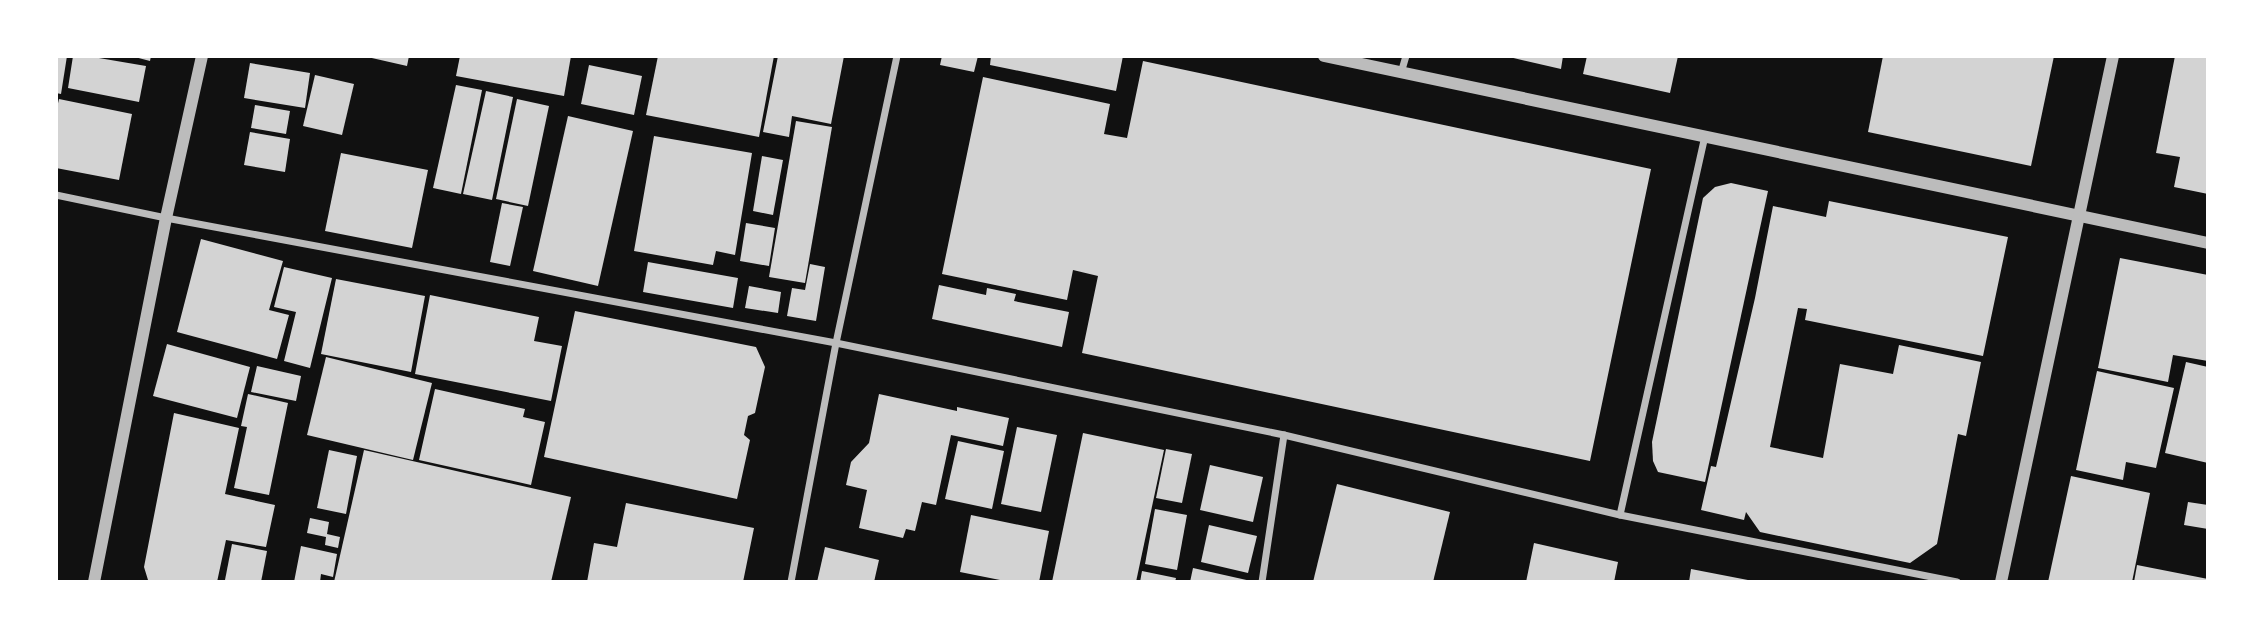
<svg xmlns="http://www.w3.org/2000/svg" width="2264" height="638" font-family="'Space Grotesk',sans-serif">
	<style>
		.building { fill: #d3d3d3 }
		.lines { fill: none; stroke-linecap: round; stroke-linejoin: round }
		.minor { stroke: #bcbcbc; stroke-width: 7 }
		.tertiary { stroke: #bcbcbc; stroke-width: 12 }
	</style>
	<rect width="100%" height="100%" fill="#111"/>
	<!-- building -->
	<g class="building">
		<polygon points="56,56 67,56 61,94 56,93"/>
		<polygon points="73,56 87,56 146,66 139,102 68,88"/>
		<polygon points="131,56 151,56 150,61"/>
		<polygon points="363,56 409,56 407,66"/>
		<polygon points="460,56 571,56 564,96 456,76"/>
		<polygon points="658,56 774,56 759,137 646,115"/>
		<polygon points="778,56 844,56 831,124 792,116 789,137 763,132"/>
		<polygon points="942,56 978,56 974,72 940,65"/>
		<polygon points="991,56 1123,56 1116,91 990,65"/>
		<polygon points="1505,56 1563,56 1561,69"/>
		<polygon points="1587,56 1678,56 1670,93 1583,74"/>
		<polygon points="1883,56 2054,56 2031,166 1868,132"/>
		<polygon points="2175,56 2208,56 2208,194 2174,187 2180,157 2156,153"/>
		<polygon points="1143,61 1651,169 1590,461 1082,353 1098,276 1073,270 1067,300 942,274 983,77 1110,104 1104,134 1127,138"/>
		<polygon points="250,63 310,73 305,108 244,98"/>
		<polygon points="589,65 642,76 634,115 581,104"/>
		<polygon points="315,75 354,84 342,135 303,126"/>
		<polygon points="456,85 482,90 461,194 433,188"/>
		<polygon points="486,91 513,97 492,200 463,194"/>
		<polygon points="59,99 132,114 119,180 56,168 56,112"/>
		<polygon points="517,99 549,106 528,206 496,199"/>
		<polygon points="255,105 290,111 286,134 251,128"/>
		<polygon points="568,116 633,131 598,286 533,271"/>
		<polygon points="796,121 832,127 805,283 769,277"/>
		<polygon points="250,132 290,139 285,172 244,165"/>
		<polygon points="654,136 752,153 735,255 716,251 713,265 634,251"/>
		<polygon points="341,153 428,170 412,248 325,231"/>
		<polygon points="762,156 783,160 773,215 753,211"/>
		<polygon points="1731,183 1768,191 1705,482 1658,472 1653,461 1652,442 1703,198 1715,187"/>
		<polygon points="1829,201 2008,237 1983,356 1805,320 1807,309 1798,308 1770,447 1823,458 1840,364 1893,374 1899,345 1981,362 1966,436 1958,434 1937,544 1910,563 1760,532 1746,512 1744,520 1701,510 1711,466 1716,467 1755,298 1773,206 1826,217"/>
		<polygon points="502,203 523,207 510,266 490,262"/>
		<polygon points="746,223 775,228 769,266 740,261"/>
		<polygon points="201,239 283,261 269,310 289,315 277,359 177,332"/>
		<polygon points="2120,258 2208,275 2208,361 2173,355 2168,382 2098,368"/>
		<polygon points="648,262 738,278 733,308 643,292"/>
		<polygon points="810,264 825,267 816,321 787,316 792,288 805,290"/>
		<polygon points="284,267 332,278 310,368 284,361 296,312 274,307"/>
		<polygon points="336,279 425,296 411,372 321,354"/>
		<polygon points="939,285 986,295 987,288 1016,294 1014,301 1069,312 1062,347 932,319"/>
		<polygon points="749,286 781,292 778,313 745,308"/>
		<polygon points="430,295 539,317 534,341 562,346 551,401 415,374"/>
		<polygon points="575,311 756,347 765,367 755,413 748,416 744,435 750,440 737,499 544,457"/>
		<polygon points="167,344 250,367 237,418 153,396"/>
		<polygon points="326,357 432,383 413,460 307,435"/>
		<polygon points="2186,362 2208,367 2208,463 2165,453"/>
		<polygon points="257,366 301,376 296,401 251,392"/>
		<polygon points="2097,371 2174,388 2156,468 2126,462 2123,480 2076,470"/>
		<polygon points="435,389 525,409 523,417 545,422 531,485 419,460"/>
		<polygon points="248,394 288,403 269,495 234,488 247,427 241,426"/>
		<polygon points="879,394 957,411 957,407 1009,418 1003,446 951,435 936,505 922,502 915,531 906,529 903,538 859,528 867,490 846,485 851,462 869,443"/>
		<polygon points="174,413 239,428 225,494 275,505 266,547 226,540 217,582 152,582 148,580 144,567"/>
		<polygon points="1017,427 1057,435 1041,512 1001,504"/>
		<polygon points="1083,433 1164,450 1136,582 1052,582"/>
		<polygon points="958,441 1004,451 992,509 945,499"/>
		<polygon points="1166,449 1192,454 1182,503 1156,498"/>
		<polygon points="329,450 357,456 346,514 317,508"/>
		<polygon points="364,450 571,497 551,582 334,582"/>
		<polygon points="1210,465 1263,477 1253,522 1200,510"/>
		<polygon points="2071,476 2150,493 2132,582 2048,582"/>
		<polygon points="1337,484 1450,512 1433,582 1313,582"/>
		<polygon points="2188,502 2208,505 2208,529 2184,525"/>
		<polygon points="626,503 754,528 743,582 587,582 594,543 617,547"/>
		<polygon points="1155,509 1187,515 1177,570 1145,564"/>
		<polygon points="971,515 1049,531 1039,582 1010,582 960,572"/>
		<polygon points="310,518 329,522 327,534 340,537 338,548 325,545 326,537 307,533"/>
		<polygon points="1209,525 1257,536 1248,573 1201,562"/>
		<polygon points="1534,543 1618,562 1614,582 1526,582"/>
		<polygon points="232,544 267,551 261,582 225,580"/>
		<polygon points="301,546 337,554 333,577 321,574 320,582 294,582"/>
		<polygon points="825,547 879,560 874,582 817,582"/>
		<polygon points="2137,565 2208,579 2208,582 2134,582"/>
		<polygon points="1193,568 1251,581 1251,582 1190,582"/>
		<polygon points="1691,569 1753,581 1752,582 1689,582"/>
		<polygon points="1142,571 1176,578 1175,582 1140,582"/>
	</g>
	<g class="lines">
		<!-- minor -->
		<g class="minor">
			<polyline points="1401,73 1406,56"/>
			<polyline points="56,195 166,218 836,343 1284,435 1620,515 1957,582"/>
			<polyline points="1620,515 1705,136"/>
			<polyline points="791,582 836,343 897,56"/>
			<polyline points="1262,582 1284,435"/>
		</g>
		<!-- tertiary -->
		<g class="tertiary">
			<polyline points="1324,56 2208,243"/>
			<polyline points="94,582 166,218 202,56"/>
			<polyline points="2001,582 2113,56"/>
		</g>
	</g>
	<!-- border -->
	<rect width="2264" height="638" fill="none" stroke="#ffffff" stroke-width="116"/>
</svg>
